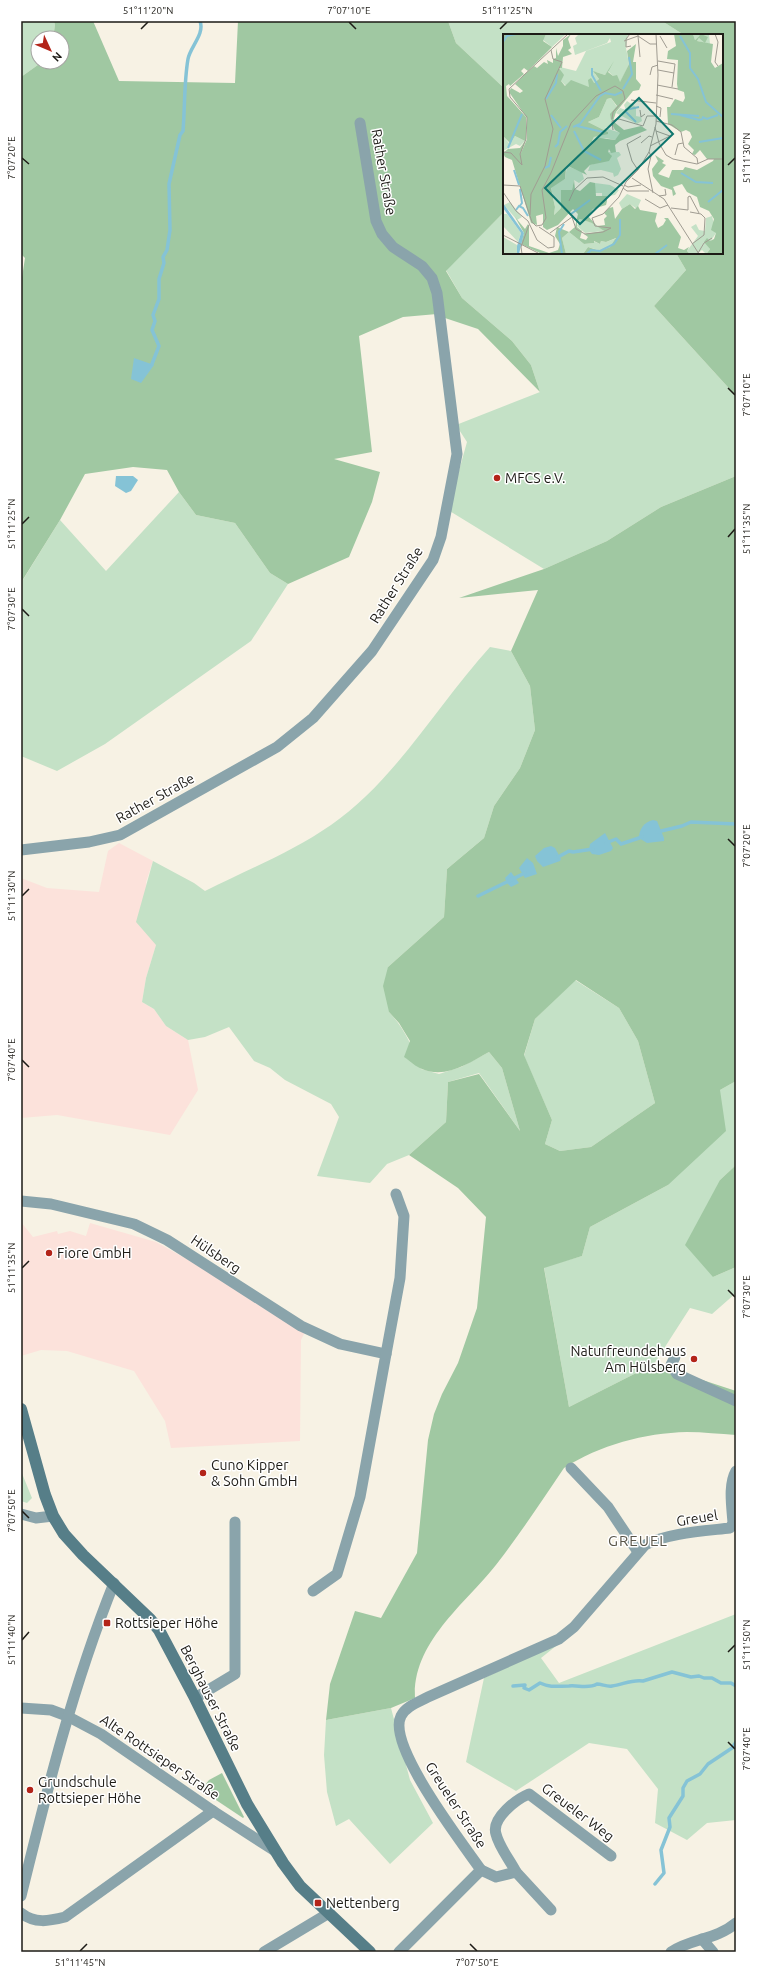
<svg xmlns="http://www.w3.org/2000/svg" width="757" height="1973" font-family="Ubuntu,sans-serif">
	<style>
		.industrial { fill: #fce2db }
		.green { fill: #c4e1c6 }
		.forest { fill: #a0c8a2; fill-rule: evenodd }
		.water { fill: #85c3d6 }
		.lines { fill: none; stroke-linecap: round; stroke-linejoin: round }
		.stream { stroke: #85c3d6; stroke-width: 3.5 }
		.street { stroke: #8aa4ab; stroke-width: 11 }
		.secondary { stroke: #567e88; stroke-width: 12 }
		.ticks { fill: none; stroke: #1d1b16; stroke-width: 1.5 }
		.poi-dot { fill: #b32419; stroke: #fff; stroke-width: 1.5 }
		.labels { text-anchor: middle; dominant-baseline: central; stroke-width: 3; stroke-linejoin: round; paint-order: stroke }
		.street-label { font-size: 14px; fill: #1d1b16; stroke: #fff }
		.poi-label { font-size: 14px; fill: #1d1b16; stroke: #fff; text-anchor: start }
		.neighbourhood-label { font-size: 15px; letter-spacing: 1px; fill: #5a564a; stroke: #fff }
		.inset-river { fill: none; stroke: #85c3d6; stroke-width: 2 }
		.inset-road { fill: none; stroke: #a09c92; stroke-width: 1 }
		.view { fill: #0f766e; fill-opacity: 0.15; stroke: #0f766e; stroke-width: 2 }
		.inset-edge { fill: none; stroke: #1d1b16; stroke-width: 2 }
		.neatline { fill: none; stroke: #1d1b16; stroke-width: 1.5 }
		.ticks-label { font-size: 10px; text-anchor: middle; fill: #1d1b16 }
	</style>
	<rect width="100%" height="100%" fill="#f7f2e4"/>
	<!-- industrial -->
	<g class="industrial">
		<polygon points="119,843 153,861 146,882 156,945 146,978 142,1002 154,1009 166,1026 188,1040 198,1090 170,1135 57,1115 21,1118 21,878 47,888 99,892 108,851"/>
		<polygon points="21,1222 33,1237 57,1231 58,1234 70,1231 86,1236 90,1223 156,1242 194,1263 271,1313 305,1332 301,1340 300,1441 171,1448 165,1421 134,1371 67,1351 41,1350 21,1356"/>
	</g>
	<!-- green -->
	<g class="green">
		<polygon points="21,21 54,21 55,25 53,38 38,38 38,62 42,62 21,77"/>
		<polygon points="448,21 662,21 684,35 504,35 504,88 456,43"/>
		<polygon points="504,212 504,253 676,253 686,270 654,306 736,396 736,476 661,507 607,541 544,569 448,510 467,442 456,425 540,392 531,365 512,341 462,298 446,270"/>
		<polygon points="179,492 196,515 235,523 270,573 288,584 251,641 105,744 57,771 21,756 21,583 60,520 106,571"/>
		<path d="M 490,647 L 511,651 L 530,686 L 535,730 L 520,768 L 494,806 L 484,838 L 447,869 L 444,917 L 388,967 L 389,1012 C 405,1029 413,1048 421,1069 L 439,1074 L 461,1067 L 489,1052 L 502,1068 L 520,1131 L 479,1073 L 448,1082 L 446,1122 L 409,1155 L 387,1164 L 370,1183 L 317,1176 L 339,1117 L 331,1104 L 285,1080 L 270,1068 L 254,1061 L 229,1027 L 205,1037 L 188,1040 L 166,1026 L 154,1009 L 142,1002 L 146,978 L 156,945 L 136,922 L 153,861 L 194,883 L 205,891 C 247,870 292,852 331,825 C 395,781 438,704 490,647 Z"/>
		<polygon points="575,980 619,1008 638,1041 655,1103 591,1147 560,1151 545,1144 552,1120 524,1056 535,1019"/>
		<polygon points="736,1081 736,1165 720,1180 713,1277 736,1267 736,1293 712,1314 690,1308 654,1364 569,1407 544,1267 582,1256 590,1227 668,1185 720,1090"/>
		<polygon points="21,1471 32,1498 27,1503 21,1501"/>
		<polygon points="736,1614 736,1820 707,1823 687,1840 655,1823 658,1789 627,1749 589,1743 516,1791 466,1762 484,1678 561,1642 541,1658 559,1683"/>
		<polygon points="391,1708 410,1780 433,1823 390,1864 349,1819 336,1826 327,1792 324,1755 326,1720"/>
	</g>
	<!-- forest -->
	<g class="forest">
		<polygon points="54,21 93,21 119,81 235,83 238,21 448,21 456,43 504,88 504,212 446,271 462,298 512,341 531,365 540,392 478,329 442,317 437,314 403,317 359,336 372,452 334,459 380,472 372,502 349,557 288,584 270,573 235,523 196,515 179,492 167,470 133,467 85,474 60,520 22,581 21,580 21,284 25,258 21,254 21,77 42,62 62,62 62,38 53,38 55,25"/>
		<polygon points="662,21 736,21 736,396 654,306 686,270 676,253 722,253 722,35 684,35"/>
		<path d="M 736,476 L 736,1081 L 720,1090 L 726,1131 L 668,1185 L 590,1227 L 582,1256 L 544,1268 L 569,1407 L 654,1364 L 736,1391 L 736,1435 C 720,1434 703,1432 687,1432 C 644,1433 600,1445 564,1468 C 543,1499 522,1531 499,1561 C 468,1602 412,1641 415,1698 L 391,1708 L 326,1720 L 330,1684 L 355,1611 L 381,1618 L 417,1553 L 428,1440 L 434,1414 L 442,1394 L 458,1363 L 477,1308 L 486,1217 L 458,1188 L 409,1155 L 446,1122 L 448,1082 L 479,1074 L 520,1131 L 502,1068 L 489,1052 C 469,1063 446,1079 422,1069 C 416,1067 410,1061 404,1057 L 410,1041 L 399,1023 L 389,1012 L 383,986 L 388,967 L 444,917 L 447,869 L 484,838 L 494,806 L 520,768 L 535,730 L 530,686 L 511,651 L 538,590 L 459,598 L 544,569 L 607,541 L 661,507 ZM 576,980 L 619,1008 L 638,1041 L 655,1103 L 591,1147 L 560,1151 L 545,1144 L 552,1120 L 524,1055 L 535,1019 Z"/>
		<polygon points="736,1165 736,1267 713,1277 685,1245 720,1180"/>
		<polygon points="222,1773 244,1817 243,1818 201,1790 209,1780"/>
	</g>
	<!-- water -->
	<g class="water">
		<polygon points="134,358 154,365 141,383 131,379"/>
		<polygon points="116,476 133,476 138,480 131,491 126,493 115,486"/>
		<path d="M 653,820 L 657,821 L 664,838 L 664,841 L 647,843 L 639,838 C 639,829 644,822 653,820 Z"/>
		<polygon points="605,833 613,848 611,851 599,855 592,854 589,850 590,844"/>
		<polygon points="551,846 555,848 561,859 560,861 543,867 537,861 535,856 544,848"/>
		<polygon points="527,858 533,863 537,874 525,878 519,868"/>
		<polygon points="511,872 519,883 511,887 507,883 505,878"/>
	</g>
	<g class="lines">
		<!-- stream -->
		<g class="stream">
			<path d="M 152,364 L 159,346 L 152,330 L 155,321 L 153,315 L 159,299 L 159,279 L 164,263 L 163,257 L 167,250 L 170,230 L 169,184 L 180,135 L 183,131 C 185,107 184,82 188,59 C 190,47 205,34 200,21"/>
			<polyline points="657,832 682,826 691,822 736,824"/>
			<polyline points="606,843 616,839 621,844 642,837"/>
			<polyline points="558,857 569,851 573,852 593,849"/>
			<polyline points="478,896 525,873"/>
			<path d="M 513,1686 L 525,1685 L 524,1688 L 529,1690 L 540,1683 C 551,1688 558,1686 569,1686 C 578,1685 589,1689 597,1684 C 602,1684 607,1687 612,1686 C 622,1685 632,1679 643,1681 L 672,1672 L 691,1677 L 699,1676 L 704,1678 L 712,1678 L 721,1683 L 731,1683 L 736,1686"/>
			<polyline points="655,1884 664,1873 661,1850 670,1827 669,1818 683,1796 683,1788 687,1781 700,1774 708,1764 732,1748 736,1742"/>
		</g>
		<!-- street -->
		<g class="street">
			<polyline points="21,850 89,842 120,835 277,747 313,718 372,651 433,560 441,537 457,454 437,293 432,278 422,266 393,247 382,234 376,221 360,123"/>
			<polyline points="21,1201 51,1204 134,1224 167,1240 301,1326 340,1344 386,1354 360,1497 337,1574 313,1591"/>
			<polyline points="386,1354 400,1278 404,1216 396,1194"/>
			<polyline points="675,1357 671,1365 677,1374 736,1401"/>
			<polyline points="571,1468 608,1507 638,1552"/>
			<polyline points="21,1514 36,1518 53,1516"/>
			<polyline points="195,1698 235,1674 235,1522"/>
			<polyline points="21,1708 51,1710 67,1716 101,1734 213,1811 275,1851"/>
			<polyline points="481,1870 496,1877 516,1872 551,1910"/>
			<path d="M 516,1872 C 510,1860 499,1847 496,1834 C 491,1818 517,1799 529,1794 L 611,1856"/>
			<path d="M 21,1896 C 47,1790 73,1685 114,1583"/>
			<path d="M 21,1913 C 35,1924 49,1921 65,1917 L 213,1811"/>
			<polyline points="702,1939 713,1952"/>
			<polyline points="264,1952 329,1913"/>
			<path d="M 399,1952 L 481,1870 C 463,1844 386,1745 401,1716 C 406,1706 419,1702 428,1697 L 559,1639 L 574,1627 L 645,1545 C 667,1533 704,1531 730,1528 L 733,1523 C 732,1507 728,1485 736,1471"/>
			<path d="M 671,1952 C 692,1938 716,1940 736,1923"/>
		</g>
		<!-- secondary -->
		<polyline class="secondary" points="21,1409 45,1495 53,1516 64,1534 83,1555 150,1619 159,1630 195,1698 247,1804 283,1863 300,1886 370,1952"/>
	</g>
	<!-- ticks -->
	<path class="ticks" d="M 349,22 L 356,29M 141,29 L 148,22M 500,29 L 507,22M 22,158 L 29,164M 728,165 L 735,158M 728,388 L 735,395M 22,524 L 29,517M 728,537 L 735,529M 22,609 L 29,616M 728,839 L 735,846M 22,896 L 29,889M 22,1060 L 29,1067M 22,1268 L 29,1261M 728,1290 L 735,1297M 22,1511 L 29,1518M 22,1640 L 29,1632M 728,1652 L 735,1645M 728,1742 L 735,1749M 470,1944 L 477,1951M 80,1951 L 87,1944"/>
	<!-- markers -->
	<g class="poi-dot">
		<circle cx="497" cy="478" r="4"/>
		<circle cx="49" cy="1253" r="4"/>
		<circle cx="694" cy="1359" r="4"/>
		<circle cx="203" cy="1473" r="4"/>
		<rect x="103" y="1619" width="8" height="8" rx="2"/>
		<circle cx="30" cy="1790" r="4"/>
		<rect x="314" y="1899" width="8" height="8" rx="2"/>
	</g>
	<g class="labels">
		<!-- street labels -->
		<g class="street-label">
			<text transform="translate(384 172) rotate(80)">Rather Straße</text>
			<text transform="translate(396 585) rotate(-58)">Rather Straße</text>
			<text transform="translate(155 798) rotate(-29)">Rather Straße</text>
			<text transform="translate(216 1254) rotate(34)">Hülsberg</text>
			<text transform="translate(697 1518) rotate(-9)">Greuel</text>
			<text transform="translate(211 1698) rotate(63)">Berghauser Straße</text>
			<text transform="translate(160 1757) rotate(34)">Alte Rottsieper Straße</text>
			<text transform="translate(456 1805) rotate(57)">Greueler Straße</text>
			<text transform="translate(578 1812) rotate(37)">Greueler Weg</text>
		</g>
		<!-- poi labels -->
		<g class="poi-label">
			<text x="505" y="478">MFCS e.V.</text>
			<text x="57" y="1253">Fiore GmbH</text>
			<text x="686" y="1351" text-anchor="end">Naturfreundehaus<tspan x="686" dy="16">Am Hülsberg</tspan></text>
			<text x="211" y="1465">Cuno Kipper<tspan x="211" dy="16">&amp; Sohn GmbH</tspan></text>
			<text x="115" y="1623">Rottsieper Höhe</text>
			<text x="38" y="1782">Grundschule<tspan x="38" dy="16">Rottsieper Höhe</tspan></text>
			<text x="326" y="1903">Nettenberg</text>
		</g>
		<!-- neighbourhood labels -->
		<g class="neighbourhood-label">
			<text x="638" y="1540">GREUEL</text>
		</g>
	</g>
	<!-- overview -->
	<g transform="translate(503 34)">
		<rect width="220" height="220" fill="#f7f2e4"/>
		<path d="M 43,0 L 63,0 L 49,13 L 40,6 ZM 76,0 L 125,0 L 123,14 L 126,30 L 117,49 L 105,37 L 112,28 L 102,41 L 93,38 L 92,40 L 96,45 L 86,53 L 63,52 L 58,47 L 57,33 L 73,37 L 83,17 L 108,8 L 107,4 L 104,9 L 72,21 L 70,12 L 74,10 L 72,4 ZM 190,0 L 206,0 L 207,10 L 194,7 L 196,4 L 201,6 L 205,3 L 196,2 L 192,6 ZM 108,64 L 114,73 L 109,90 L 102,94 L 118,99 L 112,106 L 103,104 L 89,107 L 91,103 L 105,98 L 85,88 L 96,83 L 104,65 ZM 124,67 L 133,73 L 133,82 L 138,83 L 139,87 L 134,90 L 113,79 L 117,74 L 123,76 L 121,71 ZM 0,102 L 6,109 L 12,102 L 22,107 L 17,112 L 13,110 L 0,117 ZM 107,113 L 106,118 L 116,118 L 118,121 L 114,124 L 118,135 L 115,141 L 111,143 L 110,139 L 98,136 L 85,137 L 87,131 L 107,125 L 108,121 L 105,119 ZM 64,132 L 79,138 L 81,145 L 76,149 L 71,146 L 69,156 L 58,166 L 58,174 L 51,181 L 52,173 L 48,153 L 62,145 ZM 92,149 L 107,151 L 116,156 L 112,161 L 99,163 L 99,159 L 92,159 ZM 124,160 L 138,166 L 134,175 L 127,170 L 119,175 L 116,169 ZM 7,168 L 19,183 L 14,186 L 1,171 ZM 0,180 L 4,180 L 18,199 L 15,208 L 0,192 ZM 209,182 L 213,199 L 205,211 L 207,215 L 203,220 L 199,216 L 194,220 L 187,220 L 184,217 L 195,202 L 188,193 L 193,190 L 196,196 L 202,197 L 203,184 ZM 77,185 L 90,189 L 101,197 L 82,199 L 74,192 ZM 66,198 L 81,210 L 91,209 L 90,207 L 97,210 L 98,207 L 103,208 L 114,204 L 107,213 L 98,217 L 85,213 L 80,220 L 63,220 L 59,204 ZM 0,203 L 14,211 L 14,220 L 0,220 Z" fill="#c4e1c6"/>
		<path d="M 0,0 L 43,0 L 40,7 L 49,13 L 25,37 L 21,34 L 18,37 L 21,40 L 7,52 L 6,50 L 3,52 L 4,62 L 23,83 L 23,105 L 17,121 L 24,105 L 24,84 L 6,58 L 8,54 L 17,59 L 20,57 L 12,50 L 20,42 L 31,32 L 34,34 L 41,28 L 45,30 L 44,26 L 50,29 L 50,25 L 53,24 L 53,14 L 55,22 L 60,12 L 60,6 L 68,0 L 65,5 L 68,14 L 65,16 L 69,20 L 60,23 L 59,34 L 56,34 L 61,41 L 58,47 L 62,52 L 68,46 L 86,53 L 85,46 L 88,44 L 91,49 L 96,45 L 90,37 L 102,41 L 111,27 L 105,38 L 110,42 L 114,41 L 117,48 L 126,30 L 124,17 L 133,10 L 130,28 L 133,28 L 133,45 L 138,51 L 136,56 L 130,57 L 113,78 L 110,87 L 108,86 L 107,80 L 114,72 L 108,64 L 104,65 L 96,83 L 85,88 L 105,98 L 105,100 L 91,103 L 89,107 L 97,104 L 112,106 L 117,99 L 112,96 L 109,90 L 111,88 L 121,96 L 138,92 L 144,96 L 117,107 L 112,111 L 113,118 L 108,119 L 106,115 L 105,118 L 109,122 L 106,127 L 87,131 L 81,137 L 84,141 L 65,132 L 63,134 L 62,145 L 48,154 L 52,173 L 51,181 L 58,174 L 58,156 L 69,156 L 71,146 L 72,155 L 77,157 L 87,148 L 92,149 L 93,162 L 104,162 L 104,167 L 103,171 L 90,175 L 85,182 L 94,192 L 102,191 L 101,185 L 104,182 L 101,179 L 106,174 L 110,173 L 112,185 L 119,175 L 127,170 L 132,175 L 135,172 L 137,176 L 154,179 L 152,187 L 155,194 L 160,191 L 163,186 L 161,184 L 165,184 L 178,203 L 175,214 L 181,216 L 186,213 L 184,217 L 187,220 L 80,220 L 85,213 L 97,217 L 107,213 L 113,204 L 103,208 L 98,207 L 97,210 L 91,207 L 91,209 L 81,210 L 66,198 L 59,204 L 63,220 L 39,220 L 18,210 L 21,199 L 12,183 L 22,195 L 25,190 L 26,192 L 26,212 L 46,219 L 55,216 L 57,210 L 52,202 L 54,193 L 66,198 L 72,193 L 75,180 L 70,175 L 55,191 L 44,196 L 40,193 L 40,180 L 33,182 L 34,191 L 28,189 L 9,126 L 2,123 L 0,119 L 5,115 L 17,114 L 22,107 L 12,102 L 7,109 L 0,102 ZM 77,185 L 89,189 L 101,197 L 81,200 L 85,203 L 83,206 L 77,204 L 79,197 L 74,193 L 74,188 ZM 171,0 L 190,0 L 192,6 L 198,0 L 205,3 L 202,9 L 196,4 L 194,7 L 210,10 L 208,28 L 212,34 L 220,29 L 220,220 L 204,219 L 207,215 L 201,208 L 204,204 L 207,207 L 211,205 L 213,199 L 208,196 L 211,185 L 206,177 L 197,173 L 194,163 L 184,158 L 179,150 L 170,153 L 173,160 L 170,162 L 169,156 L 158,152 L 150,142 L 149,135 L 155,127 L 152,121 L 161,127 L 159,129 L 163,131 L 155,140 L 166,144 L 169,136 L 180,136 L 182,133 L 194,136 L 210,127 L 211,125 L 204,125 L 197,116 L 192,121 L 189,120 L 191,116 L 185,110 L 189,103 L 187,98 L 183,96 L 178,98 L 165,90 L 164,73 L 167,73 L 172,65 L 180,68 L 182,64 L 181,58 L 175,56 L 174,50 L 175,26 L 164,25 L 165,17 L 173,12 Z" fill="#a0c8a2" fill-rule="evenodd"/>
		<path d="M 0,169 L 21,199 L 16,220 L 14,220 L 14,212 L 18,199 L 0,174 Z" fill="#85c3d6"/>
		<path class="inset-river" d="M 177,2 L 187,19 L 187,34 L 195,45 L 203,68 L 220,83M 0,8 L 4,2 L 13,0M 89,34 L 89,41 L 98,57M 120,55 L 129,40 L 126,23M 43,65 L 53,49 L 54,40M 122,76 L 136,73M 122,77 L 133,88M 168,80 L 196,82M 48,81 L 58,94M 177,81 L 196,86 L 200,85M 199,83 L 204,85 L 215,81M 74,92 L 100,98M 70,93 L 77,90 L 97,62 L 102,59 L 112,61 L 119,58M 71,97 L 81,117 L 98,126M 196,108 L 220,104M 52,113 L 55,110 L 57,98 L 64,92M 5,114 L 19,80M 42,134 L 46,132 L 48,123M 11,136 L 16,151M 178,139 L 193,148 L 210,149M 205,168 L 220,156M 16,173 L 19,169 L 17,155M 13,176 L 16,172 L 20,174 L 25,182M 68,180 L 87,166M 59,220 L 56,198 L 61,190M 84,220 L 88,216 L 97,217 L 111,210 L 117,201 L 117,185M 152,220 L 164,211"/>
		<path class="inset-road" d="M 127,0 L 123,5 L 123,13 L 128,12M 212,0 L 215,8 L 212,28 L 215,32M 157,2 L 164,14M 121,7 L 135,2 L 135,0M 137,23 L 135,2 L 147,10 L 154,10M 155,27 L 172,30 L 169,53M 155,36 L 171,39M 147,41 L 149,33 L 155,31M 154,51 L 175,55M 153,61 L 170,65M 128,66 L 153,69M 153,72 L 158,74 L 157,83M 137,76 L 138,83 L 142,80M 153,87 L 169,91 L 178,98 L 181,113 L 194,124 L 195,130M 152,93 L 156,109 L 163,121 L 170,125 L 194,130 L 205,125 L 220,125M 110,96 L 109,87 L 116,85 L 140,92 L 144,82 L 153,82M 138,109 L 146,102 L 149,103M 147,112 L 167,102 L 153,97M 0,118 L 8,119 L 19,131 L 17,120 L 23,105 L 24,83 L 7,63 L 6,55 L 65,0M 146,118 L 148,122 L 145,135 L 150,159M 172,121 L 175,110 L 180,109M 135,136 L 129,127 L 124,110 L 138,102M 129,144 L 161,165 L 196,220M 0,151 L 17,152 L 29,188 L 33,192 L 39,191 L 43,184 L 39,156 L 48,139 L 68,89 L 93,62 L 112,52 L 120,57 L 122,65 L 110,78 L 109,85M 121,151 L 125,153 L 138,151M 120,154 L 124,157 L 146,157M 0,158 L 13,177 L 25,187 L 34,206 L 45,214 L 51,213 L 51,203 L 36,193M 156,162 L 163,161 L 162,155M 142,165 L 157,174 L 165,171M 66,167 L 71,156 L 84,144 L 100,143 L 120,152M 168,174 L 185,176 L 185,163 L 187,162 L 196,179M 187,178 L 198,180 L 202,184 L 201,201 L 189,210M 27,181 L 28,160 L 42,132 L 50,95 L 42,65 L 59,28 L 50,25 L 48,16M 108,194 L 92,192 L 89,184 L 100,180 L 116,163 L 123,148 L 135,136 L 146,118 L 153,90 L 155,41 L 153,0M 47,199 L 69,183 L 73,195 L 82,200 L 100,198 L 108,194M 0,201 L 35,219M 195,219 L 201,209 L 209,204M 19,220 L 18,213 L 26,191"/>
		<path class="view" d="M 136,64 L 170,100 L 77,190 L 42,154 Z"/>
		<rect width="220" height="220" class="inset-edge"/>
	</g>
	<!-- border -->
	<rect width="757" height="1973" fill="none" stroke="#ffffff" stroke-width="44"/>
	<!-- north arrow -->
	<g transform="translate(50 50) rotate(134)"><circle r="19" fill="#ffffff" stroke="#a5a4a2"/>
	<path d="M0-3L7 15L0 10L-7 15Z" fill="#b32419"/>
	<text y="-6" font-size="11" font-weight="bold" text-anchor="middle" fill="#1d1b16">N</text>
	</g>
	<rect x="22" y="22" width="713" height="1929" class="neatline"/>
	<g class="ticks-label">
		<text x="148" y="14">51°11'20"N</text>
		<text x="349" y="14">7°07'10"E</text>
		<text x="507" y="14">51°11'25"N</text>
		<text transform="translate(11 158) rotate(-90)" y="4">7°07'20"E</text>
		<text transform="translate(746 158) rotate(-90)" y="4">51°11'30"N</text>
		<text transform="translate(746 395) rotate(-90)" y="4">7°07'10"E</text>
		<text transform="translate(11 524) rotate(-90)" y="4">51°11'25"N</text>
		<text transform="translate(746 529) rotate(-90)" y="4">51°11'35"N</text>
		<text transform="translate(11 609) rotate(-90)" y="4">7°07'30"E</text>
		<text transform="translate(746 846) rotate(-90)" y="4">7°07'20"E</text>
		<text transform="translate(11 896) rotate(-90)" y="4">51°11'30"N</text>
		<text transform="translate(11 1060) rotate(-90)" y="4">7°07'40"E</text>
		<text transform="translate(11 1268) rotate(-90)" y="4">51°11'35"N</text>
		<text transform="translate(746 1297) rotate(-90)" y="4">7°07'30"E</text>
		<text transform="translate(11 1511) rotate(-90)" y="4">7°07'50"E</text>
		<text transform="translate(11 1640) rotate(-90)" y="4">51°11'40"N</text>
		<text transform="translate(746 1645) rotate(-90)" y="4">51°11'50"N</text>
		<text transform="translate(746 1749) rotate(-90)" y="4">7°07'40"E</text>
		<text x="80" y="1966">51°11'45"N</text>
		<text x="477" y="1966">7°07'50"E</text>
	</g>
</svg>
